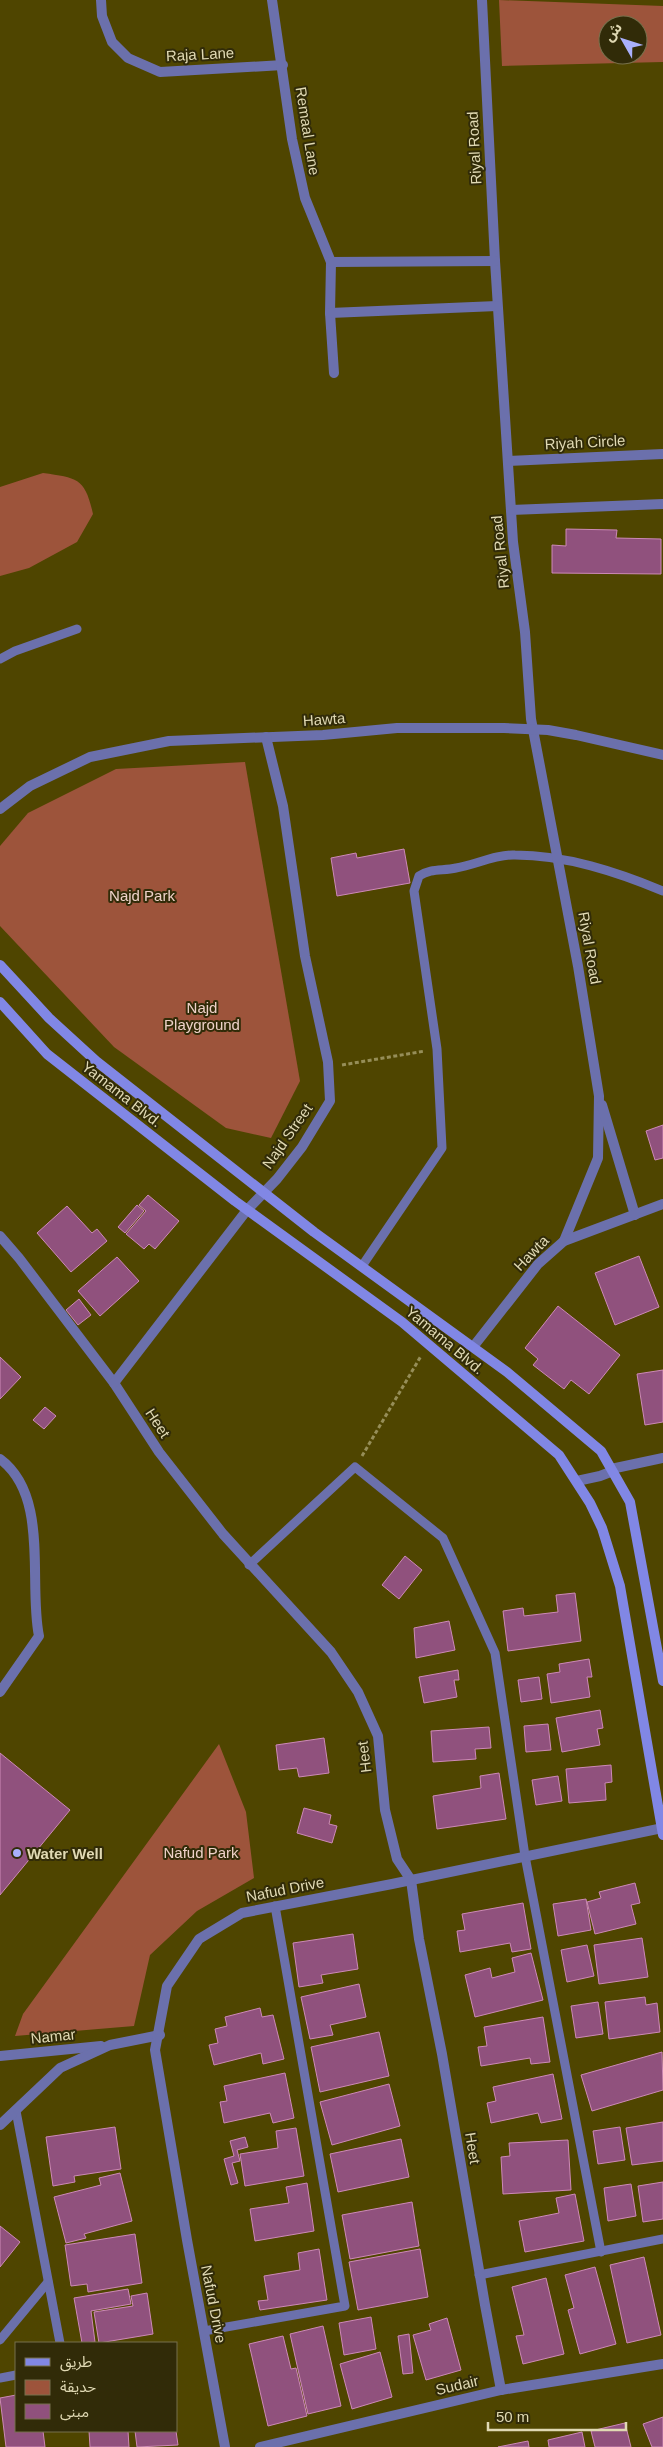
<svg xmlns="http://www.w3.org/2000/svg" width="663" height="2447" font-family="Arial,'Noto Sans Arabic',sans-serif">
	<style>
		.green { fill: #9d543b; fill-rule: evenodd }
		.building { fill: #90517d; stroke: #cd89b7 }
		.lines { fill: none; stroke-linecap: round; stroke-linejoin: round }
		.path { stroke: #968e58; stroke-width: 3; stroke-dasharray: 4 2.5; stroke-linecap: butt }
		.service { stroke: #6b70ac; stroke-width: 9 }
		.minor { stroke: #6b70ac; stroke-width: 10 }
		.secondary { stroke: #8187e5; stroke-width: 10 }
		.poi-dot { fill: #a9b0fc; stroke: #312b08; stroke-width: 2 }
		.labels { text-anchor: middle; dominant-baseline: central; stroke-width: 4; stroke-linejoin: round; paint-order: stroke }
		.street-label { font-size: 15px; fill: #e0d9b3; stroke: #312b08 }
		.park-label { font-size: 15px; fill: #efd2c9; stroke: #312b08 }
		.poi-label { font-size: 15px; font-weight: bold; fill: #e0d9b3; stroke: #312b08; text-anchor: start }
	</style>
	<rect width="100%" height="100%" fill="#4f4500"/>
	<!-- green -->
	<g class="green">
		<path d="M 499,0 L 663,6 L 663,62 L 502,66 ZM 608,25 L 638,25 L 638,55 L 608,55 Z"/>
		<path d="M 43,473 C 78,478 85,478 93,514 L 77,542 L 29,568 L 0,576 L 0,487 Z"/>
		<polygon points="245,762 300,1081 271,1138 226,1128 114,1047 0,926 0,846 28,813 116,769"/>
		<polygon points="219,1744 246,1812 254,1878 197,1911 150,1955 134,2026 15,2036 23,2014"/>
	</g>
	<!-- building -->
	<g class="building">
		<polygon points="566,529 617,530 616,538 661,539 661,574 552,573 552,545 566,546"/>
		<polygon points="404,849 410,883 337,896 331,858 356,853 357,858"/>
		<polygon points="663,1125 663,1158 655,1160 646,1131"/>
		<polygon points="148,1195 179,1221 155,1249 149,1244 144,1249 126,1234 146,1211 139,1205"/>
		<polygon points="137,1205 144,1211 125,1233 118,1227"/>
		<polygon points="67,1206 92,1233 97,1229 107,1241 71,1272 37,1233"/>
		<polygon points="639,1256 659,1307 615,1325 595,1273"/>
		<polygon points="117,1257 139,1281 100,1316 78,1291"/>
		<polygon points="79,1299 91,1315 78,1325 66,1310"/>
		<polygon points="558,1306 620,1355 589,1394 571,1380 564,1389 533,1365 538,1359 525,1348"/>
		<polygon points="0,1357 21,1377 0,1399"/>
		<polygon points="663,1370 663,1422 645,1425 637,1374"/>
		<polygon points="45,1407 56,1416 44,1429 33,1420"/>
		<polygon points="405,1556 422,1570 399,1599 382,1585"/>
		<polygon points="575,1593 581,1641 508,1651 503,1611 523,1608 524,1616 558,1612 556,1595"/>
		<polygon points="449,1621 455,1650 416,1658 414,1628"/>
		<polygon points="589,1659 592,1677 587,1677 590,1697 551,1703 547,1674 560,1672 559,1664"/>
		<polygon points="458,1670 459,1680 454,1680 457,1697 424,1703 419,1677"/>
		<polygon points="539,1677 542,1699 521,1702 518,1680"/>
		<polygon points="600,1710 603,1728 597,1729 600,1745 562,1752 556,1718"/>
		<polygon points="548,1724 551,1750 526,1752 524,1726"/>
		<polygon points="489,1727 491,1748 475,1749 476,1759 433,1762 431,1731"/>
		<polygon points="324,1738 329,1773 299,1777 297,1768 279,1770 276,1745"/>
		<polygon points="0,1753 70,1810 0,1895"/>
		<polygon points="611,1765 612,1782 605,1783 606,1800 569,1803 566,1769"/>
		<polygon points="499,1773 506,1819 437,1829 433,1796 481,1788 480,1776"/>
		<polygon points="558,1776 562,1801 536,1805 532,1780"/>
		<polygon points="304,1808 331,1815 329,1824 337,1826 332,1843 297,1833"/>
		<polygon points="635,1883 640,1903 631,1905 636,1924 595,1934 587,1902 601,1898 599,1892"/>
		<polygon points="586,1899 591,1930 558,1936 553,1904"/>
		<polygon points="523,1903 531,1949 512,1952 510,1943 460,1952 457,1931 465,1930 462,1914"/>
		<polygon points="353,1934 358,1969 321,1975 323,1983 299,1987 293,1943"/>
		<polygon points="642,1938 648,1977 599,1984 594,1945"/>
		<polygon points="587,1945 594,1976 567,1982 561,1950"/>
		<polygon points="531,1953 543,2000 475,2017 465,1975 490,1968 492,1978 515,1972 512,1958"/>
		<polygon points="359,1984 366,2017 330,2025 333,2035 310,2039 301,1997"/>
		<polygon points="645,1997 646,2005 657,2003 660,2032 609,2039 605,2002"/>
		<polygon points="598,2002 603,2034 576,2038 571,2006"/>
		<polygon points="260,2008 262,2017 273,2015 284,2059 263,2064 261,2053 214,2065 209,2045 218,2043 215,2029 227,2026 225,2017"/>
		<polygon points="543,2017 550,2062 531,2064 530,2058 481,2066 478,2047 487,2046 484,2027"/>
		<polygon points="379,2032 389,2076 320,2092 311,2047"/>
		<polygon points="662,2052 663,2090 592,2111 581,2075"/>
		<polygon points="285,2073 294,2118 273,2123 270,2113 224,2123 220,2102 227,2101 224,2086"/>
		<polygon points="553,2074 562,2119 541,2123 538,2113 491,2123 487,2103 496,2101 493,2087"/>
		<polygon points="389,2084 400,2126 332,2145 320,2102"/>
		<polygon points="663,2122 663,2161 632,2165 626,2128"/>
		<polygon points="115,2127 121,2169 74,2176 75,2182 53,2186 46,2137"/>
		<polygon points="620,2127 625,2160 598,2164 593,2131"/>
		<polygon points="296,2128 304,2176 245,2186 240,2154 278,2148 276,2131"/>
		<polygon points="245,2137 248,2147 237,2150 240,2161 232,2163 238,2183 231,2185 224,2159 234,2156 230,2141"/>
		<polygon points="401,2139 409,2177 338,2192 330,2154"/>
		<polygon points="568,2140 571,2190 503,2194 501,2157 510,2156 509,2143"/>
		<polygon points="120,2173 132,2221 84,2234 86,2238 66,2243 54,2197 101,2185 99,2178"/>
		<polygon points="663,2182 663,2219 643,2222 638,2186"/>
		<polygon points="307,2183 314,2231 255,2241 250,2209 289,2203 286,2187"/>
		<polygon points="631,2184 636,2216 608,2221 604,2188"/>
		<polygon points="575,2194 584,2241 525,2252 519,2221 559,2213 556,2198"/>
		<polygon points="412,2202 419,2246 350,2259 342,2215"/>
		<polygon points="0,2226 20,2242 0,2267"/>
		<polygon points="135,2234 142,2283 88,2292 87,2284 71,2286 65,2245"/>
		<polygon points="319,2249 327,2300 260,2310 258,2301 268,2300 264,2276 300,2270 298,2253"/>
		<polygon points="420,2249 428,2297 358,2310 349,2262"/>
		<polygon points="644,2257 661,2335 627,2343 610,2265"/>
		<polygon points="595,2267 616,2344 580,2354 568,2310 574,2308 565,2275"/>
		<polygon points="546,2278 564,2354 523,2364 516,2336 524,2335 512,2287"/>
		<polygon points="128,2289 131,2304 91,2311 95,2342 82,2343 74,2298"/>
		<polygon points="147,2293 153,2334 99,2343 94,2312 133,2306 131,2296"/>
		<polygon points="371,2317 376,2349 344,2355 339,2323"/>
		<polygon points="447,2318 461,2370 426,2380 413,2335 431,2330 429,2324"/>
		<polygon points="323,2326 341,2406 308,2414 290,2334"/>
		<polygon points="409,2334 413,2373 403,2374 398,2336"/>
		<polygon points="283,2336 291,2369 296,2368 307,2416 268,2426 249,2344"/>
		<polygon points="380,2352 392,2397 352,2409 340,2364"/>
		<polygon points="16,2395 16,2431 43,2431 45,2447 6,2447 0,2398"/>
		<polygon points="663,2417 663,2447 652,2447 643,2424"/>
		<polygon points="625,2423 631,2447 595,2447 591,2431"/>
		<polygon points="89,2431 128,2431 129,2447 90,2447"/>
		<polygon points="135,2431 176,2431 178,2445 137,2447"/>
		<polygon points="582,2432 585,2447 549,2447 548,2440"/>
		<polygon points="528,2441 529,2447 498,2447"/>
	</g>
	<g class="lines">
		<!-- path -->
		<g class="path">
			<polyline points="342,1065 425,1051"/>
			<polyline points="362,1456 421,1356"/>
		</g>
		<!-- service -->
		<g class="service">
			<polyline points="0,659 15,651 77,629"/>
			<path d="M 362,1266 L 442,1148 L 437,1049 L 414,891 L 419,876 C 431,868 442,871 456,868 C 475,865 496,854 515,855 C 566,855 617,872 663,891"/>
			<polyline points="249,1565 355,1467 443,1538 495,1653 525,1856 601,2252"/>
			<polyline points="16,2111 60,2343"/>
			<polyline points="479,2275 663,2239"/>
			<polyline points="204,2331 345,2306 275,1906"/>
			<polyline points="0,2340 48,2282"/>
			<polyline points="0,2378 16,2375"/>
		</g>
		<!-- minor -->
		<g class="minor">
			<polyline points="101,0 102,16 112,42 128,58 160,72 283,65"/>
			<polyline points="272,0 292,139 305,198 331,262 330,313 334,373"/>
			<polyline points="482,0 495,261 513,542 525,632 531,719 578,966 599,1096 598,1158 564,1241"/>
			<polyline points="331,262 495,261"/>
			<polyline points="330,313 497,306"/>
			<polyline points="508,461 663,454"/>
			<polyline points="511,510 663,504"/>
			<polyline points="0,809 30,786 90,757 169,741 323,735 397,728 504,728 548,730 576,735 663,755"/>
			<polyline points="602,1105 635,1215"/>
			<polyline points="0,1236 19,1258 114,1383 159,1452 223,1534 331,1652 358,1692 378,1736 385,1810 397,1859 411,1880 419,1939 442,2054 485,2305 501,2390"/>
			<polyline points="473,1347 538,1264 564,1241 663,1204"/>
			<polyline points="114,1383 247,1210 277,1179 302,1147 330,1101 328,1062 305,956 283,806 266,737"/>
			<path d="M 0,1459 C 50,1496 28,1583 39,1636 L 0,1692"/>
			<polyline points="611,1469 663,1458"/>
			<polyline points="577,1481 600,1476 613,1471"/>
			<polyline points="0,2056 101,2046"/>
			<polyline points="0,2125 60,2068 110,2045 160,2035"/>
			<polyline points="225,2447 187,2240 155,2050 167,1986 199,1939 242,1913 392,1884 663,1828"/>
			<polyline points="260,2447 501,2390 663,2364"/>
		</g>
		<!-- secondary -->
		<g class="secondary">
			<polyline points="0,965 49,1018 96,1061 314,1232 507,1372 601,1451 630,1502 663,1681"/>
			<polyline points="0,1002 47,1054 235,1201 402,1322 559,1455 590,1503 602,1528 620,1586 663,1835"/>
		</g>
	</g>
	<!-- markers -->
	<circle class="poi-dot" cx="17" cy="1853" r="5"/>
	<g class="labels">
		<!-- street labels -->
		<g class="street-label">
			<text transform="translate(200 54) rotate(-3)">Raja Lane</text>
			<text transform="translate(308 131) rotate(81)">Remaal Lane</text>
			<text transform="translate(474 148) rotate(-93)">Riyal Road</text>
			<text transform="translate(585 442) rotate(-3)">Riyah Circle</text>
			<text transform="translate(500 552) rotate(-96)">Riyal Road</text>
			<text transform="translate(324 719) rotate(-4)">Hawta</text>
			<text transform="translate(590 948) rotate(80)">Riyal Road</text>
			<text transform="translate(122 1094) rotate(38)">Yamama Blvd.</text>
			<text transform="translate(287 1136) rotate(-55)">Najd Street</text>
			<text transform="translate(531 1253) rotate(-46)">Hawta</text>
			<text transform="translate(445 1340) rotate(40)">Yamama Blvd.</text>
			<text transform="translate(158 1423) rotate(57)">Heet</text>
			<text transform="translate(364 1757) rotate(-97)">Heet</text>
			<text transform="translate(285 1889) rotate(-11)">Nafud Drive</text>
			<text transform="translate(53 2036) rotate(-6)">Namar</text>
			<text transform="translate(473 2148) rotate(81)">Heet</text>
			<text transform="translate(214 2304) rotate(79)">Nafud Drive</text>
			<text transform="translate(457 2385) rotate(-13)">Sudair</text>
		</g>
		<!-- park labels -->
		<g class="park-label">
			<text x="142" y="895">Najd Park</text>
			<text x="202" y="1007">Najd<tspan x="202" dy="17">Playground</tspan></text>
			<text x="201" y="1852">Nafud Park</text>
		</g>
		<!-- poi labels -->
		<g class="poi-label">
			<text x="27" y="1853">Water Well</text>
		</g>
	</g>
	<!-- legend -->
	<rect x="15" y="2342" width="162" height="90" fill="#312b08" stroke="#77714c"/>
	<rect x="25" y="2358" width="25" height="8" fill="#8187e5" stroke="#77714c"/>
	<text x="60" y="2367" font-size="15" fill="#e0d9b3">طريق</text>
	<rect x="25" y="2380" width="25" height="15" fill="#9d543b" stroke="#77714c"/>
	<text x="60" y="2392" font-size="15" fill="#e0d9b3">حديقة</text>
	<rect x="25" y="2404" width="25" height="15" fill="#90517d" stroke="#77714c"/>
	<text x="60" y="2417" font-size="15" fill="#e0d9b3">مبنى</text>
	<!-- north arrow -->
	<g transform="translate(623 40) rotate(309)"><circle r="24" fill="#312b08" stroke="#77714c"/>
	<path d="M0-4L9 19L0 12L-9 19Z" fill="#a9b0fc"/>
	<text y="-8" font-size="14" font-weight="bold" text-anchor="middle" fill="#e0d9b3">ش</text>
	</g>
	<!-- scale -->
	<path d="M488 2422v8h138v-8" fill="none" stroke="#e0d9b3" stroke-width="2.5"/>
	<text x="496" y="2422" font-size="15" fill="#e0d9b3" stroke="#312b08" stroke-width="4" paint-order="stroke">50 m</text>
</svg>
